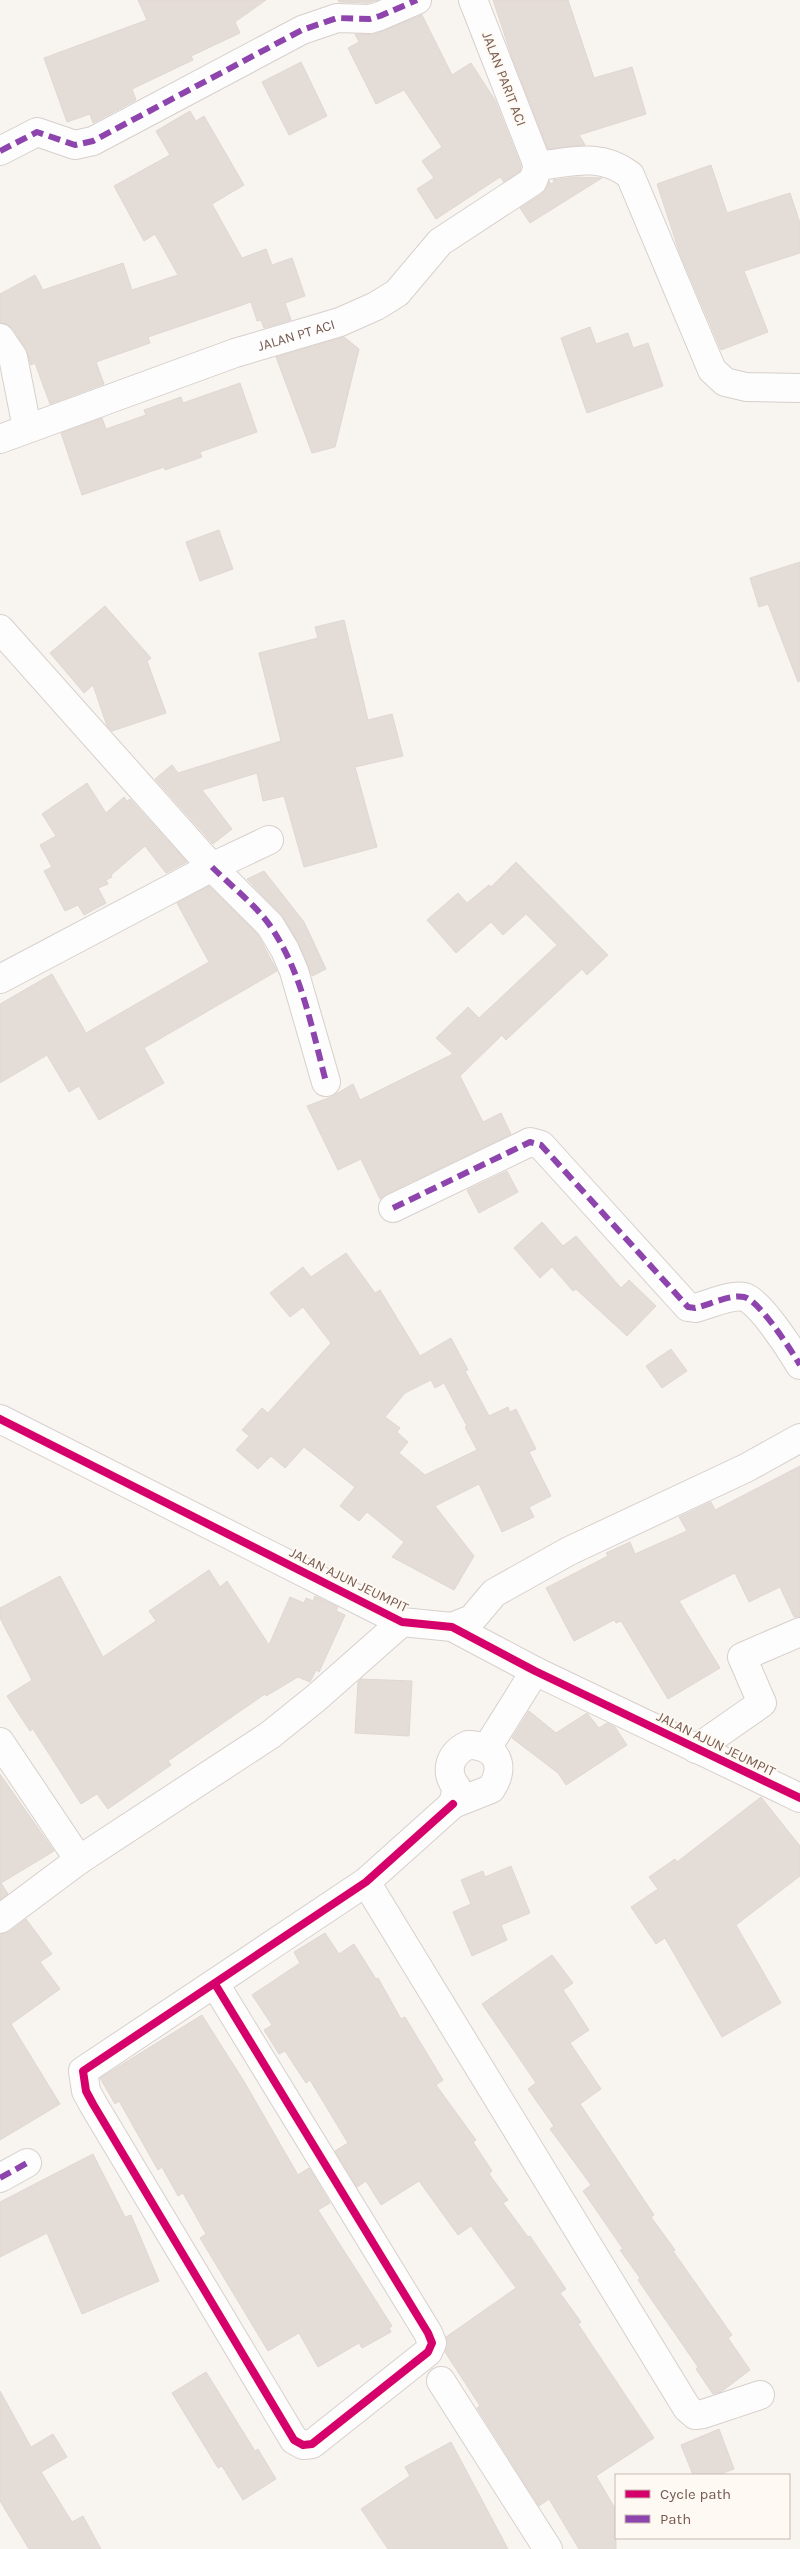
<svg xmlns="http://www.w3.org/2000/svg" width="800" height="2549" font-family="Karla,sans-serif">
	<style>
		.building { fill: #e4ddd7; stroke: #e1d7d2; fill-rule: evenodd }
		.lines { fill: none; stroke-linecap: round; stroke-linejoin: round }
		.street-casing { stroke: #d7d0cc; stroke-width: 30 }
		.secondary-casing { stroke: #d8d0cc; stroke-width: 30 }
		.street { stroke: #fefdfd; stroke-width: 28 }
		.secondary { stroke: #fefdfd; stroke-width: 28 }
		.quiet { stroke: #8e44ad; stroke-width: 6; stroke-dasharray: 12 6; stroke-linecap: butt }
		.cycleway-casing { stroke: #fef9f2; stroke-width: 11 }
		.cycleway { stroke: #d6006c; stroke-width: 8 }
		.labels { text-anchor: middle; dominant-baseline: central; stroke-width: 4; stroke-linejoin: round; paint-order: stroke }
		.street-label { font-size: 14px; fill: #765a50; stroke: #fef9f2 }
	</style>
	<rect width="100%" height="100%" fill="#f8f4f0"/>
	<!-- building -->
	<g class="building">
		<polygon points="138,0 266,0 235,22 240,33 191,56 193,60 132,89 136,100 93,123 90,114 67,122 44,58 147,20"/>
		<polygon points="338,0 378,0 368,3 339,2"/>
		<polygon points="493,0 568,0 594,78 632,67 646,114 579,135 585,145 548,149 512,57"/>
		<polygon points="422,15 452,75 471,63 495,100 521,166 520,171 504,182 500,177 436,219 417,189 434,178 422,161 442,147 404,90 376,104 348,48 359,42 355,34 374,34"/>
		<polygon points="301,62 327,116 289,135 262,82"/>
		<polygon points="190,111 196,121 204,116 244,185 212,204 242,258 266,249 272,265 292,258 305,296 285,303 291,320 264,328 261,320 257,321 251,302 148,337 150,343 96,362 104,384 50,404 35,363 31,365 26,349 13,329 7,324 0,323 0,294 35,275 43,290 123,263 132,290 178,275 155,234 144,241 114,186 170,155 156,131"/>
		<polygon points="711,165 727,213 790,193 800,223 800,253 744,271 768,332 721,350 679,251 657,184"/>
		<polygon points="576,177 602,178 530,223 520,208 542,194 549,181 551,184 554,182 553,180"/>
		<polygon points="590,327 596,344 628,333 633,348 648,343 663,386 587,413 561,338"/>
		<polygon points="344,337 359,349 335,447 312,453 276,357"/>
		<polygon points="240,383 257,432 200,452 202,457 165,470 164,467 82,495 61,433 102,418 106,429 146,415 144,410 181,397 183,403"/>
		<polygon points="219,530 233,569 200,581 186,542"/>
		<polygon points="800,562 800,681 798,682 768,604 759,607 750,578"/>
		<polygon points="105,606 151,658 147,661 166,713 112,731 107,726 93,685 84,693 50,653"/>
		<polygon points="344,620 368,720 392,714 403,756 355,767 377,847 304,867 284,796 263,801 257,773 202,790 232,829 213,844 155,779 172,765 178,773 281,741 259,653 318,638 315,627"/>
		<polygon points="87,783 106,813 124,797 127,801 130,799 187,862 166,873 145,846 111,875 112,877 106,880 108,884 98,888 106,903 84,915 78,905 65,911 44,871 52,867 40,845 56,836 42,814"/>
		<polygon points="516,862 608,955 587,975 582,969 506,1040 502,1035 460,1076 483,1122 501,1113 511,1134 386,1194 380,1199 361,1159 338,1170 307,1106 331,1097 353,1084 360,1100 453,1054 436,1038 468,1007 479,1018 557,945 526,914 503,935 491,922 456,953 427,920 458,893 467,903 489,885 491,887"/>
		<polygon points="264,871 304,922 326,969 312,976 299,944 283,917 247,879"/>
		<polygon points="209,886 258,935 277,971 144,1048 164,1083 99,1120 79,1086 69,1092 47,1055 0,1083 0,1004 52,974 86,1033 209,962 177,903"/>
		<polygon points="507,1171 518,1192 479,1213 467,1190"/>
		<polygon points="542,1222 563,1246 576,1236 621,1288 629,1280 656,1306 627,1336 576,1289 573,1291 552,1267 540,1278 514,1248"/>
		<path d="M 346,1253 L 375,1293 L 380,1290 L 420,1356 L 451,1338 L 468,1370 L 465,1371 L 489,1416 L 508,1407 L 510,1412 L 516,1409 L 536,1449 L 529,1452 L 551,1496 L 529,1507 L 534,1517 L 502,1532 L 479,1484 L 435,1506 L 474,1556 L 454,1590 L 392,1557 L 404,1542 L 367,1512 L 359,1521 L 340,1506 L 355,1487 L 304,1447 L 285,1468 L 271,1456 L 258,1469 L 236,1450 L 249,1436 L 242,1430 L 262,1408 L 268,1413 L 331,1343 L 303,1307 L 290,1317 L 270,1293 L 303,1267 L 311,1277 ZM 431,1380 L 435,1388 L 444,1383 L 467,1426 L 465,1427 L 477,1450 L 425,1475 L 399,1453 L 408,1442 L 397,1432 L 400,1428 L 385,1417 L 405,1393 Z"/>
		<polygon points="671,1349 687,1371 662,1388 646,1366"/>
		<polygon points="800,1466 800,1617 794,1617 780,1587 749,1602 735,1573 679,1601 720,1668 668,1699 621,1621 616,1623 614,1620 574,1641 546,1588 608,1556 606,1553 630,1542 635,1554 687,1531 679,1517 711,1502 715,1510"/>
		<polygon points="209,1570 220,1587 227,1581 269,1645 290,1597 304,1603 306,1598 313,1601 315,1596 338,1607 336,1611 345,1615 319,1672 316,1670 310,1682 298,1677 266,1696 265,1694 168,1761 171,1765 108,1809 97,1794 81,1804 33,1729 30,1731 7,1696 32,1680 0,1618 0,1608 60,1576 103,1657 156,1621 149,1611"/>
		<polygon points="361,1679 412,1681 409,1736 355,1733 358,1682"/>
		<polygon points="529,1711 556,1733 587,1713 599,1728 607,1723 615,1727 627,1745 566,1785 558,1773 512,1738"/>
		<polygon points="0,1774 54,1851 1,1883 8,1894 0,1900"/>
		<polygon points="761,1797 800,1846 800,1876 736,1925 781,2003 722,2037 665,1938 656,1944 631,1907 658,1889 649,1877 675,1859 677,1862"/>
		<polygon points="511,1866 530,1913 501,1925 507,1940 472,1956 453,1912 471,1904 461,1880 483,1871 485,1877"/>
		<polygon points="26,1919 52,1954 40,1962 60,1989 11,2024 60,2104 0,2140 0,1934 9,1932"/>
		<polygon points="325,1933 339,1954 354,1944 376,1979 378,1978 401,2019 405,2017 443,2080 436,2085 476,2140 473,2142 492,2171 489,2174 508,2200 503,2203 528,2237 530,2236 566,2289 560,2293 581,2322 578,2324 654,2438 596,2476 616,2510 616,2549 579,2549 549,2499 539,2506 477,2408 480,2406 445,2352 448,2344 446,2337 516,2288 471,2226 458,2235 419,2181 381,2205 366,2181 357,2187 335,2151 348,2143 310,2080 306,2083 285,2051 279,2054 264,2030 272,2025 252,1995 300,1963 294,1952"/>
		<polygon points="552,1955 573,1983 563,1990 589,2030 570,2043 601,2089 580,2104 654,2215 651,2217 675,2250 673,2251 732,2335 728,2338 750,2370 721,2392 713,2394 696,2369 698,2367 638,2280 640,2278 620,2250 623,2249 583,2191 591,2185 550,2129 554,2126 528,2089 536,2083 482,2004"/>
		<polygon points="202,2015 245,2083 298,2175 309,2168 330,2203 318,2210 392,2326 389,2328 391,2332 362,2348 359,2343 318,2367 299,2333 268,2351 200,2238 206,2234 183,2193 178,2196 162,2167 158,2170 119,2101 115,2104 100,2078"/>
		<polygon points="93,2154 125,2217 131,2215 159,2281 82,2314 47,2233 0,2257 0,2202"/>
		<polygon points="206,2372 255,2451 258,2449 276,2479 243,2500 222,2466 218,2468 172,2393"/>
		<polygon points="0,2391 31,2447 53,2434 67,2457 41,2472 72,2522 83,2516 101,2549 29,2549 0,2501"/>
		<polygon points="719,2429 734,2469 718,2475 693,2475 681,2445"/>
		<polygon points="451,2442 508,2549 388,2549 361,2509 410,2476 405,2467"/>
	</g>
	<g class="lines">
		<defs>
			<g id="street">
				<polyline points="0,151 37,132 75,145 93,141 302,30 337,18 370,19 380,16 417,0"/>
				<path d="M 538,166 C 572,162 600,152 630,175 L 712,370 L 725,382 L 746,387 L 800,388"/>
				<polyline points="0,338 13,357 27,428"/>
				<path id="s1" d="M 0,439 L 235,353 L 340,322 L 376,306 L 397,293 L 440,242 L 533,181 L 538,166 L 473,0"/>
				<polyline points="0,629 212,867 270,925 285,950 294,971 326,1082"/>
				<polyline points="0,979 212,867 269,840"/>
				<path d="M 393,1208 L 526,1144 L 530,1142 L 541,1145 L 688,1307 L 695,1308 C 709,1305 730,1294 744,1297 C 759,1300 791,1350 800,1365"/>
				<polyline points="452,1627 472,1619 494,1593 569,1551 746,1468 800,1438"/>
				<polyline points="0,1742 79,1860"/>
				<path d="M 468,1745 C 496,1745 507,1765 491,1789 L 453,1804 L 457,1788 C 444,1772 449,1754 468,1745 Z"/>
				<polyline points="487,1748 535,1671"/>
				<polyline points="696,1749 762,1703 742,1657 800,1632"/>
				<polyline points="366,1882 687,2408 695,2415 703,2414 760,2395"/>
				<polyline points="0,1919 79,1860 270,1735 316,1698 402,1622"/>
				<polyline points="215,1984 428,2333 432,2343 428,2352 312,2444 303,2445 294,2440 93,2104 86,2091 83,2071 366,1882 453,1804"/>
				<polyline points="0,2178 27,2163"/>
				<polyline points="441,2381 548,2549"/>
			</g>
			<polyline id="secondary" points="0,1419 402,1622 452,1627 535,1671 800,1798"/>
		</defs>
		<!-- street casing -->
		<use href="#street" class="street-casing"/>
		<!-- secondary casing -->
		<use href="#secondary" class="secondary-casing"/>
		<!-- street -->
		<use href="#street" class="street"/>
		<!-- secondary -->
		<use href="#secondary" class="secondary"/>
		<!-- quiet -->
		<g class="quiet">
			<polyline points="0,151 37,132 75,145 93,141 302,30 337,18 370,19 380,16 417,0"/>
			<path d="M 212,867 C 230,885 257,906 271,927 C 302,973 312,1029 326,1082"/>
			<path d="M 393,1208 L 526,1144 L 530,1142 L 541,1145 L 688,1307 L 695,1308 C 709,1305 730,1294 744,1297 C 759,1300 791,1350 800,1365"/>
			<polyline points="0,2178 27,2163"/>
		</g>
		<defs>
			<g id="cycleway">
				<polyline points="0,1419 402,1622 452,1627 535,1671 800,1798"/>
				<polyline points="215,1984 428,2333 432,2343 428,2352 312,2444 303,2445 294,2440 93,2104 86,2091 83,2071 366,1882 453,1804"/>
			</g>
		</defs>
		<!-- cycleway casing -->
		<use href="#cycleway" class="cycleway-casing"/>
		<!-- cycleway -->
		<use href="#cycleway" class="cycleway"/>
	</g>
	<g class="labels">
		<!-- street labels -->
		<g class="street-label">
			<text transform="translate(504 79) rotate(69)">JALAN PARIT ACI</text>
			<text stroke="none"><textPath href="#s1" startOffset="314">JALAN PT ACI</textPath></text>
			<text transform="translate(349 1580) rotate(26)">JALAN AJUN JEUMPIT</text>
			<text transform="translate(716 1744) rotate(26)">JALAN AJUN JEUMPIT</text>
		</g>
	</g>
	<!-- legend -->
	<rect x="615" y="2474" width="175" height="65" fill="#fef9f2" stroke="#c8b9b1"/>
	<rect x="625" y="2490" width="25" height="8" fill="#d6006c" stroke="#c8b9b1"/>
	<text x="660" y="2499" font-size="15" fill="#765a50">Cycle path</text>
	<rect x="625" y="2515" width="25" height="8" fill="#8e44ad" stroke="#c8b9b1"/>
	<text x="660" y="2524" font-size="15" fill="#765a50">Path</text>
</svg>
